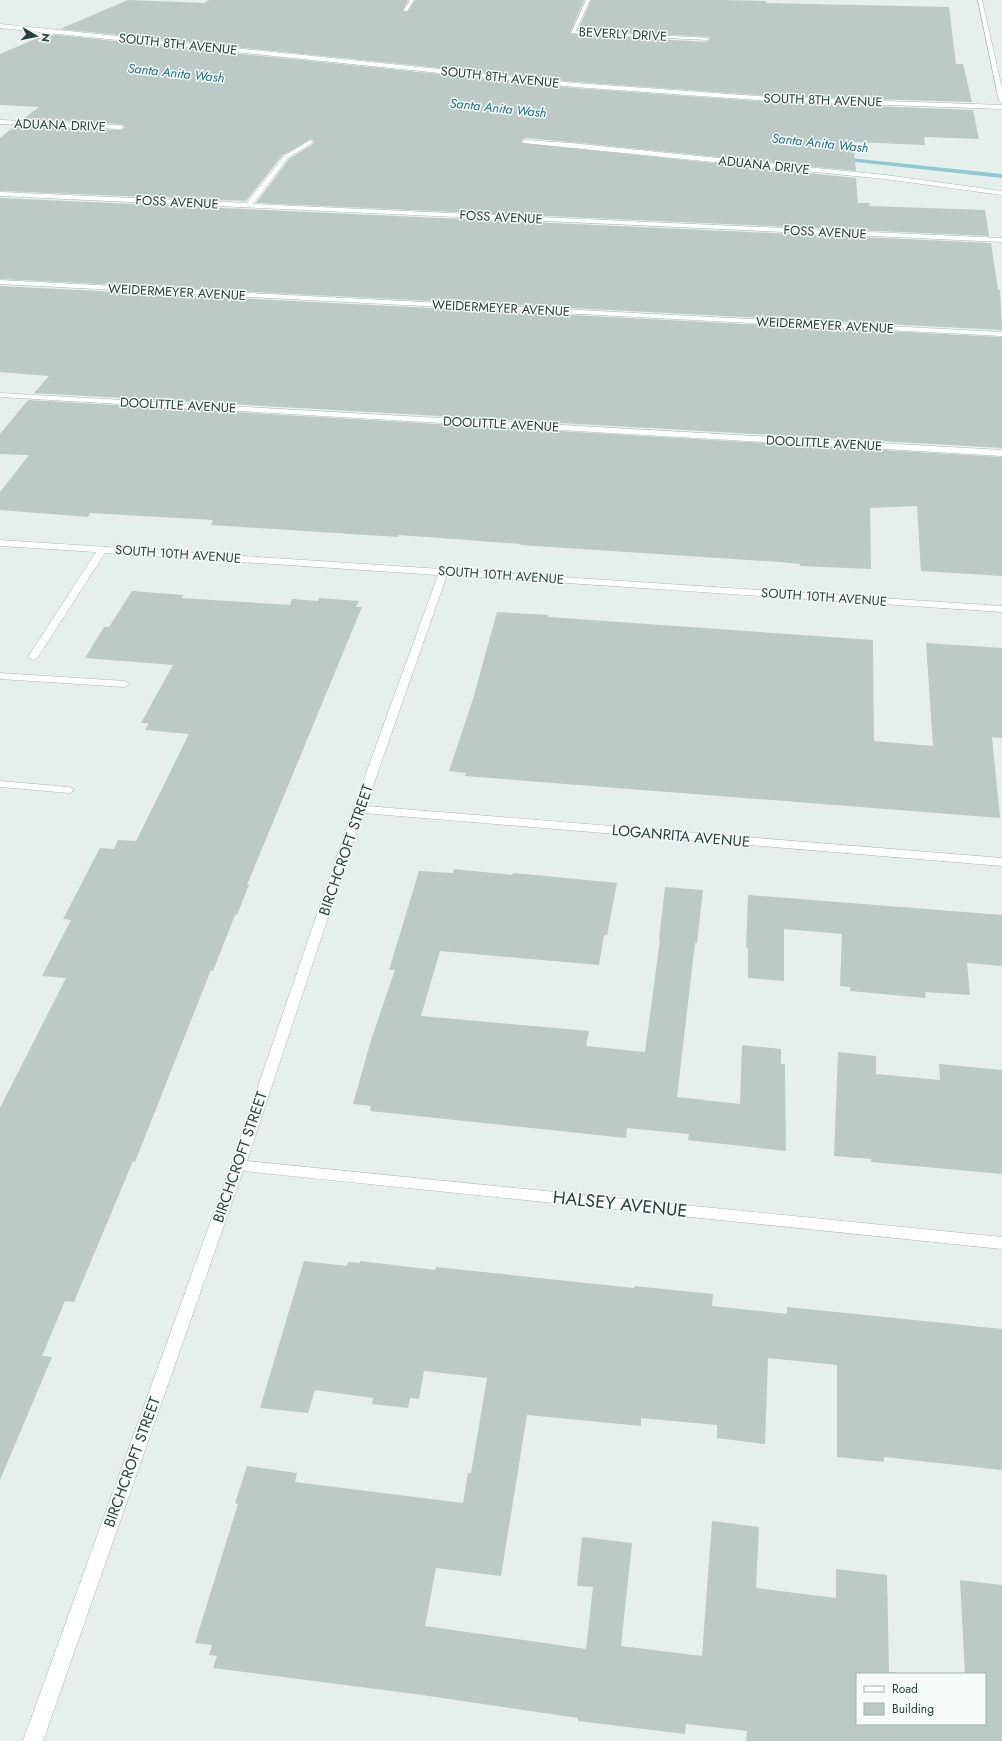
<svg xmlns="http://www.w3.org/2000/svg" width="1002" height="1741" font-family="Jost,sans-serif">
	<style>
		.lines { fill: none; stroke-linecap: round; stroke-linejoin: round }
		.stream { fill: #8ec9d4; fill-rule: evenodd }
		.building { fill: #bbcac4 }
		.minor-casing { stroke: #a8b8b2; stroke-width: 1 }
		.minor { fill: #fff; fill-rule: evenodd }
		.labels { text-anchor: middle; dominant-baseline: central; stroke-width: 3; stroke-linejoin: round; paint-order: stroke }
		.far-street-label { font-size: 13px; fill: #24423a; stroke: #f7fbf9 }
		.far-water-label { font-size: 13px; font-style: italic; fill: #1c6f80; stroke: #f7fbf9 }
		.street-label { font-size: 15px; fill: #24423a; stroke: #f7fbf9 }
		.near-street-label { font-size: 18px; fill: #24423a; stroke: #f7fbf9 }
	</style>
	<rect width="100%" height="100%" fill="#e6efeb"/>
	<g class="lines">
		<!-- stream -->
		<polygon class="stream" points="840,157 1002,174 1002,178 838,160"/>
	</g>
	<!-- building -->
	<g class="building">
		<polygon points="128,0 204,3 209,0 408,0 402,11 407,12 415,0 584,0 570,32 571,34 707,42 711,37 578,30 591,0 722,0 766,1 766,3 949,7 956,64 963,64 972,102 771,96 575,82 60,29"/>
		<polygon points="47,34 575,88 771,102 973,110 979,139 924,137 925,145 853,142 856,171 571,142 525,138 522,140 522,143 856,178 858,203 870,203 869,206 985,210 989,236 256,203 289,159 313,144 314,141 311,139 283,155 246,201 0,191 0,138 15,126 121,130 125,127 121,124 23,119 39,107 0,105 0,54"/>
		<polygon points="0,198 991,243 998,289 1000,290 1002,330 0,279"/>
		<polygon points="0,286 1002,337 1002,448 34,393 49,376 0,372"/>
		<polygon points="28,400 1002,457 1002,576 921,571 917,506 870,508 871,569 800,566 800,564 780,562 520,545 521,544 399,535 398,537 211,525 213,520 90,513 88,517 0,510 0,492 29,455 0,454 0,434"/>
		<polygon points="132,591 183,595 181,598 290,605 292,599 318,601 319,598 359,601 356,607 362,607 247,885 249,885 237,915 235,915 213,971 211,970 135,1162 133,1161 74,1302 65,1301 42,1356 52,1357 0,1480 0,1108 66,978 42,976 71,920 63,919 100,848 114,849 118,840 136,841 189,734 145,730 149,723 141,723 173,665 85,658 104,627 109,627"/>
		<polygon points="497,612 548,615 548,617 873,640 874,741 933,746 926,643 1002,648 1002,738 992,737 1000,818 465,776 466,773 449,771 473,699"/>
		<polygon points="454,869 512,875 514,873 617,883 607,935 604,935 599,965 440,951 421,1016 589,1031 586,1046 645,1052 660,940 659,939 665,887 703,890 697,943 695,943 677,1097 740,1104 742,1045 781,1049 781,1064 785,1064 786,1151 688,1140 689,1134 627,1128 626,1138 370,1111 371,1106 353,1104 371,1040 395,970 389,970 419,871 453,873"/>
		<polygon points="748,895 1002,915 1002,966 967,963 970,995 925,992 926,998 850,991 850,987 840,986 842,934 784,929 784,981 748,978 748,948 746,948"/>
		<polygon points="838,1052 876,1056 876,1074 940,1080 939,1064 1002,1070 1002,1174 871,1162 871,1159 834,1156"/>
		<polygon points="304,1261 347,1266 348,1262 360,1263 360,1261 435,1270 436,1267 634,1288 634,1286 713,1294 712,1306 787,1314 787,1307 1002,1329 1002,1470 884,1457 884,1462 837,1457 837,1365 768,1358 765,1444 717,1438 717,1425 641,1418 641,1426 527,1415 501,1576 436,1568 425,1626 586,1649 593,1587 577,1586 582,1537 632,1543 621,1646 702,1656 712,1521 759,1527 756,1588 836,1598 836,1569 887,1575 889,1672 895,1672 895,1674 857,1674 857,1724 985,1724 985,1674 965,1674 960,1580 1002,1585 1002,1741 746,1741 747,1731 686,1724 685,1734 578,1721 578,1718 415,1694 213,1668 217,1656 209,1655 212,1645 195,1643 238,1504 235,1503 247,1466 297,1473 295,1482 463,1503 468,1473 471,1473 487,1378 424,1371 419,1399 410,1398 408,1408 372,1404 373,1398 315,1390 308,1413 260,1408"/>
	</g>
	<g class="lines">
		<defs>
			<g id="minor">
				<polygon points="410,0 414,0 407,11 403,11"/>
				<polygon points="586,0 590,0 576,31 710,38 707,40 571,33"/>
				<polygon points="978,0 982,0 1002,88 1002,103 999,101"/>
				<polygon points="0,24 575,83 771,97 1002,105 1002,109 771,101 575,87 0,28"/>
				<polygon points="0,120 121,125 124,127 121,129 0,124"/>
				<polygon points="310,140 312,141 312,143 288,158 253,204 1002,238 1002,242 0,196 0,192 247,203 284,156"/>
				<polygon points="525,140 571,143 885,175 1002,191 1002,195 885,179 523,143 523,141"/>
				<polygon points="0,280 1002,332 1002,336 0,284"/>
				<polygon points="0,393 1002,450 1002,456 0,397"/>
				<polygon points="0,540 1002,606 1002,612 447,575 366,806 1002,858 1002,866 363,813 247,1161 1002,1237 1002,1249 243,1171 43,1741 23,1741 231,1165 353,809 438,575 105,553 38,657 33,660 28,657 96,552 0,546"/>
				<polygon points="0,673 125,681 130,684 125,687 0,679"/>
				<polygon points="0,781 69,787 75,790 69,793 0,787"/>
			</g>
		</defs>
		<!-- minor casing -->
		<use href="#minor" class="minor-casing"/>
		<!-- minor -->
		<use href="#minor" class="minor"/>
	</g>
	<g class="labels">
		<!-- far-street labels -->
		<g class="far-street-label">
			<text transform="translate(623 34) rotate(3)">BEVERLY DRIVE</text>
			<text transform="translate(178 44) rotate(6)">SOUTH 8TH AVENUE</text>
			<text transform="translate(500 77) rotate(6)">SOUTH 8TH AVENUE</text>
			<text transform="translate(823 100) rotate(2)">SOUTH 8TH AVENUE</text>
			<text transform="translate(60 125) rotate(2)">ADUANA DRIVE</text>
			<text transform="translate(764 165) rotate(6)">ADUANA DRIVE</text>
			<text transform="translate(177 202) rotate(3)">FOSS AVENUE</text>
			<text transform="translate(501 217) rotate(3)">FOSS AVENUE</text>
			<text transform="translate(825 232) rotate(3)">FOSS AVENUE</text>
			<text transform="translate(177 292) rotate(3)">WEIDERMEYER AVENUE</text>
			<text transform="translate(501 308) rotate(3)">WEIDERMEYER AVENUE</text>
			<text transform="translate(825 325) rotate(3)">WEIDERMEYER AVENUE</text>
			<text transform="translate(178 405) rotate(3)">DOOLITTLE AVENUE</text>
			<text transform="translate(501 424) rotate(3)">DOOLITTLE AVENUE</text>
			<text transform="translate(824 443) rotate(3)">DOOLITTLE AVENUE</text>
			<text transform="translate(178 554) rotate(4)">SOUTH 10TH AVENUE</text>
			<text transform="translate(501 575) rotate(4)">SOUTH 10TH AVENUE</text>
			<text transform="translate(824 597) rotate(4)">SOUTH 10TH AVENUE</text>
		</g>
		<!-- far-water labels -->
		<g class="far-water-label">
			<text transform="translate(176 73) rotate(6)">Santa Anita Wash</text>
			<text transform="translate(498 108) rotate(6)">Santa Anita Wash</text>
			<text transform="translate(820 143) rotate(6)">Santa Anita Wash</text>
		</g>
		<!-- street labels -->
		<g class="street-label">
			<text transform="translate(681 836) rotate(5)">LOGANRITA AVENUE</text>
			<text transform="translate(346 850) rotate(-71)">BIRCHCROFT STREET</text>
			<text transform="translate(240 1157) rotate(-71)">BIRCHCROFT STREET</text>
			<text transform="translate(132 1462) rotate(-70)">BIRCHCROFT STREET</text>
		</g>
		<!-- near-street labels -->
		<g class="near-street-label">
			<text transform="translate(620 1204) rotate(6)">HALSEY AVENUE</text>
		</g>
	</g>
	<!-- legend -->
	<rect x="856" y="1673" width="130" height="52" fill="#f7fbf9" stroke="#a3b1ad"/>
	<rect x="864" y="1686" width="20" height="6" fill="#ffffff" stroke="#a3b1ad"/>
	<text x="892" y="1693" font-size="12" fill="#24423a">Road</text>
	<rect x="864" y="1703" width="20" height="12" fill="#bbcac4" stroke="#a3b1ad"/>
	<text x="892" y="1713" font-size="12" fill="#24423a">Building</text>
	<!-- north arrow -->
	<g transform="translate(36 36) rotate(99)" stroke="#f7fbf9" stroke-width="3" paint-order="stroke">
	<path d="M0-3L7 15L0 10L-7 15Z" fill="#24423a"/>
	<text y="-6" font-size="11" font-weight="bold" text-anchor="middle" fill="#24423a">N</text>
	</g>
</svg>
